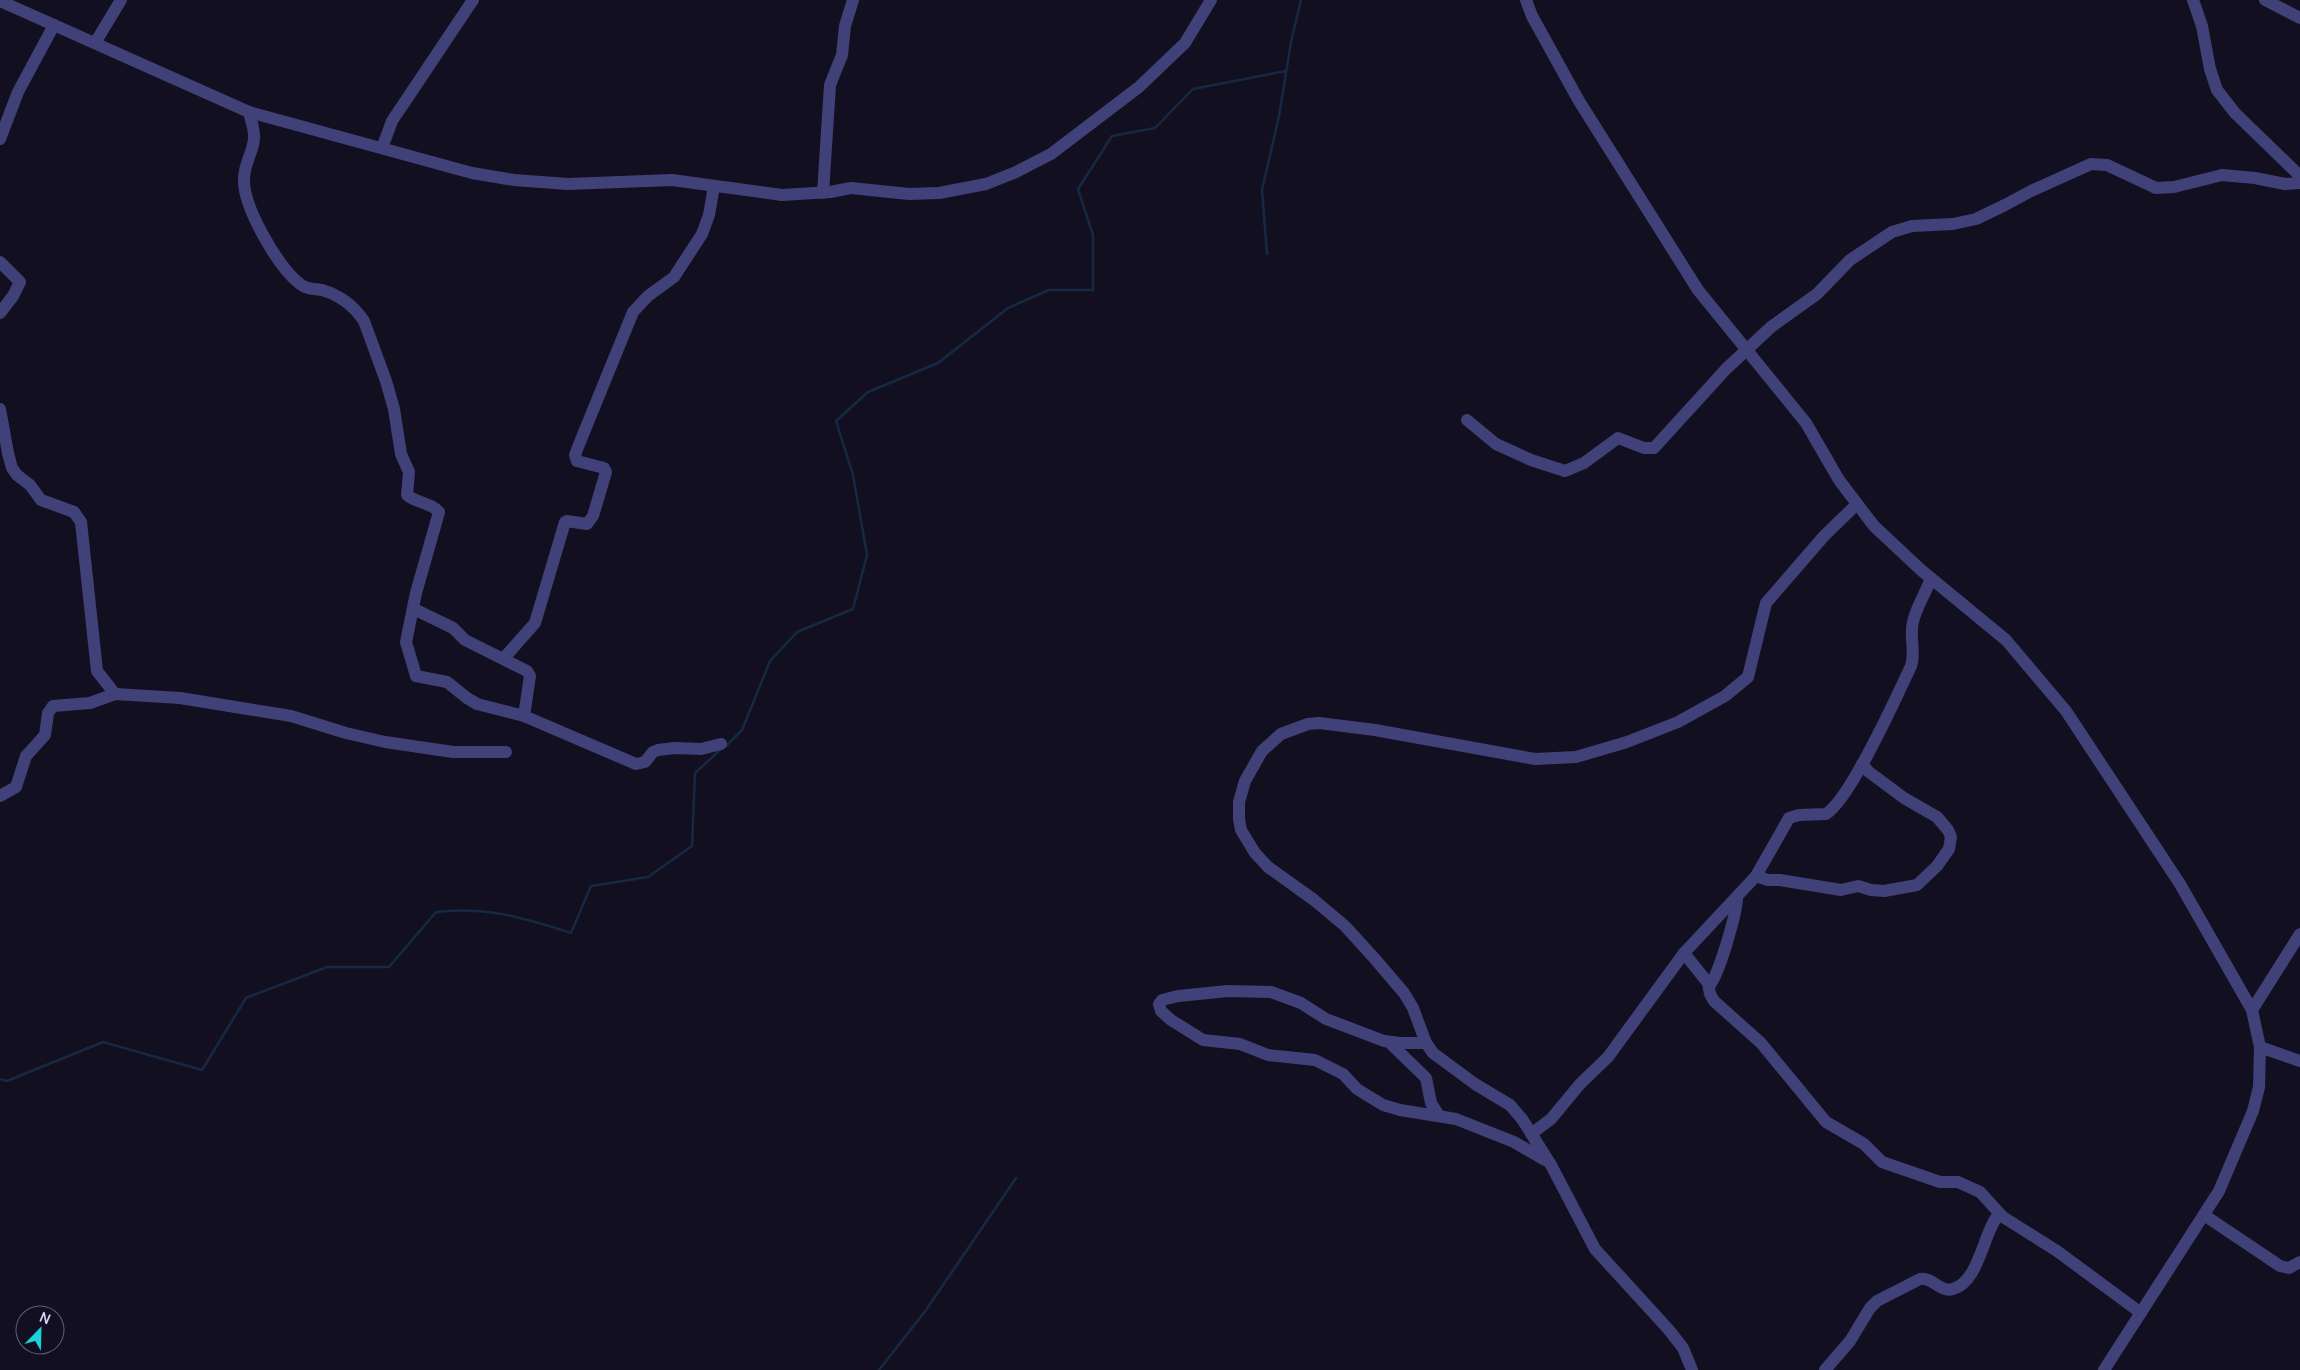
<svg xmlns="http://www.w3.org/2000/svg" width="2300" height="1370" font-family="Manrope,sans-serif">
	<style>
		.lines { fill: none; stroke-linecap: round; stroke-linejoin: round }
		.stream { stroke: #162944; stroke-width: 2.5 }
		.minor { stroke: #414179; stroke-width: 12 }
	</style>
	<rect width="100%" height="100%" fill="#121020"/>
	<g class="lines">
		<!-- stream -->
		<g class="stream">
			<polyline points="1267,254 1262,190 1279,116 1291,42 1301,0"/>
			<polyline points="726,746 742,730 770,661 797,632 853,609 867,555 853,475 836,421 868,392 938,363 1008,308 1049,290 1093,290 1093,235 1078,189 1112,136 1155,128 1193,89 1286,71"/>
			<path d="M 0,1079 L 7,1081 L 103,1042 L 202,1070 L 246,998 L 327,967 L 389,967 L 436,912 C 485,906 525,918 571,933 L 591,886 L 648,877 L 692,846 L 695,773 L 721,749"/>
			<polyline points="879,1370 926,1310 1016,1178"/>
		</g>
		<!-- minor -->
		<g class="minor">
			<polyline points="1526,0 1532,16 1579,101 1698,290 1806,423 1839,480 1874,526 1921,570 2006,640 2066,711 2180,884 2252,1010 2260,1047 2259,1087 2253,1111 2219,1191 2104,1370"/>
			<polyline points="2193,0 2202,26 2210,69 2217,90 2235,113 2300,176"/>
			<polyline points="2265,0 2300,18"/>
			<polyline points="0,1 249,112 472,173 514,180 568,184 672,180 782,195 830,192 851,188 909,194 939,193 986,184 1016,172 1051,154 1139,87 1185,43 1211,0"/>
			<polyline points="95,43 121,0"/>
			<path d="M 249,112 C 251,120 255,131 254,139 C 253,152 244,164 244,179 C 243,207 278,267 300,284 C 306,289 314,289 322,290 C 339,295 354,306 364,321 L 386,381 L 394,409 L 401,454 L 409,472 L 407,495 C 416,503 432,503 439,512 L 416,593 L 406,642 L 416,676 L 447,682 L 467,698 L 477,704 L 524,716 L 636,764 L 645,762 L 653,752 L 658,750 L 675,748 L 701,749 L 721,744"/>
			<polyline points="0,139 18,92 54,25"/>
			<polyline points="382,148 392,121 473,0"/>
			<polyline points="823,193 830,85 842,55 845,26 853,0"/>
			<polyline points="0,262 20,282 13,296 0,313"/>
			<polyline points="0,409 8,453 12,468 17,475 30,485 41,500 74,512 81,522 97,671 115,694"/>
			<polyline points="1467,420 1496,444 1531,460 1565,471 1584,463 1618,438 1644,448 1654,448 1726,369 1771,327 1817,294 1850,260 1892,232 1912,226 1953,224 1976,219 2005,205 2031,191 2091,164 2107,165 2156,188 2174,187 2222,175 2255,178 2285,184 2300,183"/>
			<polyline points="414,609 453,628 465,640 527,671 530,676 524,716"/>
			<polyline points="504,658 535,623 565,522 567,521 587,524 593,516 606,472 604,468 577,461 575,455 578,447 633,312 648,296 674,277 702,234 709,215 714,186"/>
			<polyline points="0,796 16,787 26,756 45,735 48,713 53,706 90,703 115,694 180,698 291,716 346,733 385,742 453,752 506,752"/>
			<polyline points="1756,876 1768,880 1780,880 1841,890 1858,886 1871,890 1884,891 1917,885 1937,866 1949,849 1951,837 1948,830 1937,817 1904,798 1869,772 1862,764"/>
			<polyline points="1684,953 1708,983 1710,994 1714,1001 1761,1043 1826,1122 1864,1144 1882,1162 1940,1182 1958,1182 1980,1192 2003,1217 2057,1251 2141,1313"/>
			<path d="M 1709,986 C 1719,975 1736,915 1737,899"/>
			<polyline points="2252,1010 2300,934"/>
			<polyline points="1389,1042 1426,1078 1431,1103 1439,1116"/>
			<polyline points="1426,1043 1400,1043 1384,1041 1326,1019 1301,1003 1271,992 1228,991 1178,996 1162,1000 1159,1004 1161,1011 1171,1020 1203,1040 1240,1044 1268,1055 1315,1060 1343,1074 1357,1089 1383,1105 1400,1110 1456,1119 1514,1142 1545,1160"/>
			<polyline points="2260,1047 2300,1061"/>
			<path d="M 1531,1134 L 1551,1119 L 1580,1084 L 1608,1057 L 1684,953 L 1756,876 L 1789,818 L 1799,815 L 1826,814 C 1851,798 1897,696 1911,666 C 1916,651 1909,637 1913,622 C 1916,607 1926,593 1931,578"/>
			<polyline points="2204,1215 2280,1266 2289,1268 2300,1262"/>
			<polyline points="1692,1370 1683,1348 1669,1330 1595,1249 1551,1165 1522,1119 1510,1105 1475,1084 1433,1053 1426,1043 1413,1008 1404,993 1375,959 1345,926 1314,900 1268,867 1255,853 1241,830 1239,819 1239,802 1245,781 1262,751 1281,734 1308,724 1319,723 1375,730 1535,759 1576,757 1627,742 1678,722 1725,696 1748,677 1766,603 1824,536 1857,504"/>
			<path d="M 1825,1370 L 1850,1341 L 1870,1308 L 1877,1301 L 1920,1279 C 1933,1277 1940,1293 1953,1289 C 1980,1281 1983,1232 1999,1214"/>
		</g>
	</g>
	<!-- north arrow -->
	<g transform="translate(40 1330) rotate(23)"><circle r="24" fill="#121020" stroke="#615e77"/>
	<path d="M0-4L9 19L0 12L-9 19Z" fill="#1cd1de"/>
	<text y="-8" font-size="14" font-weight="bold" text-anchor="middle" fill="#d7d4fa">N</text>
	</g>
</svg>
